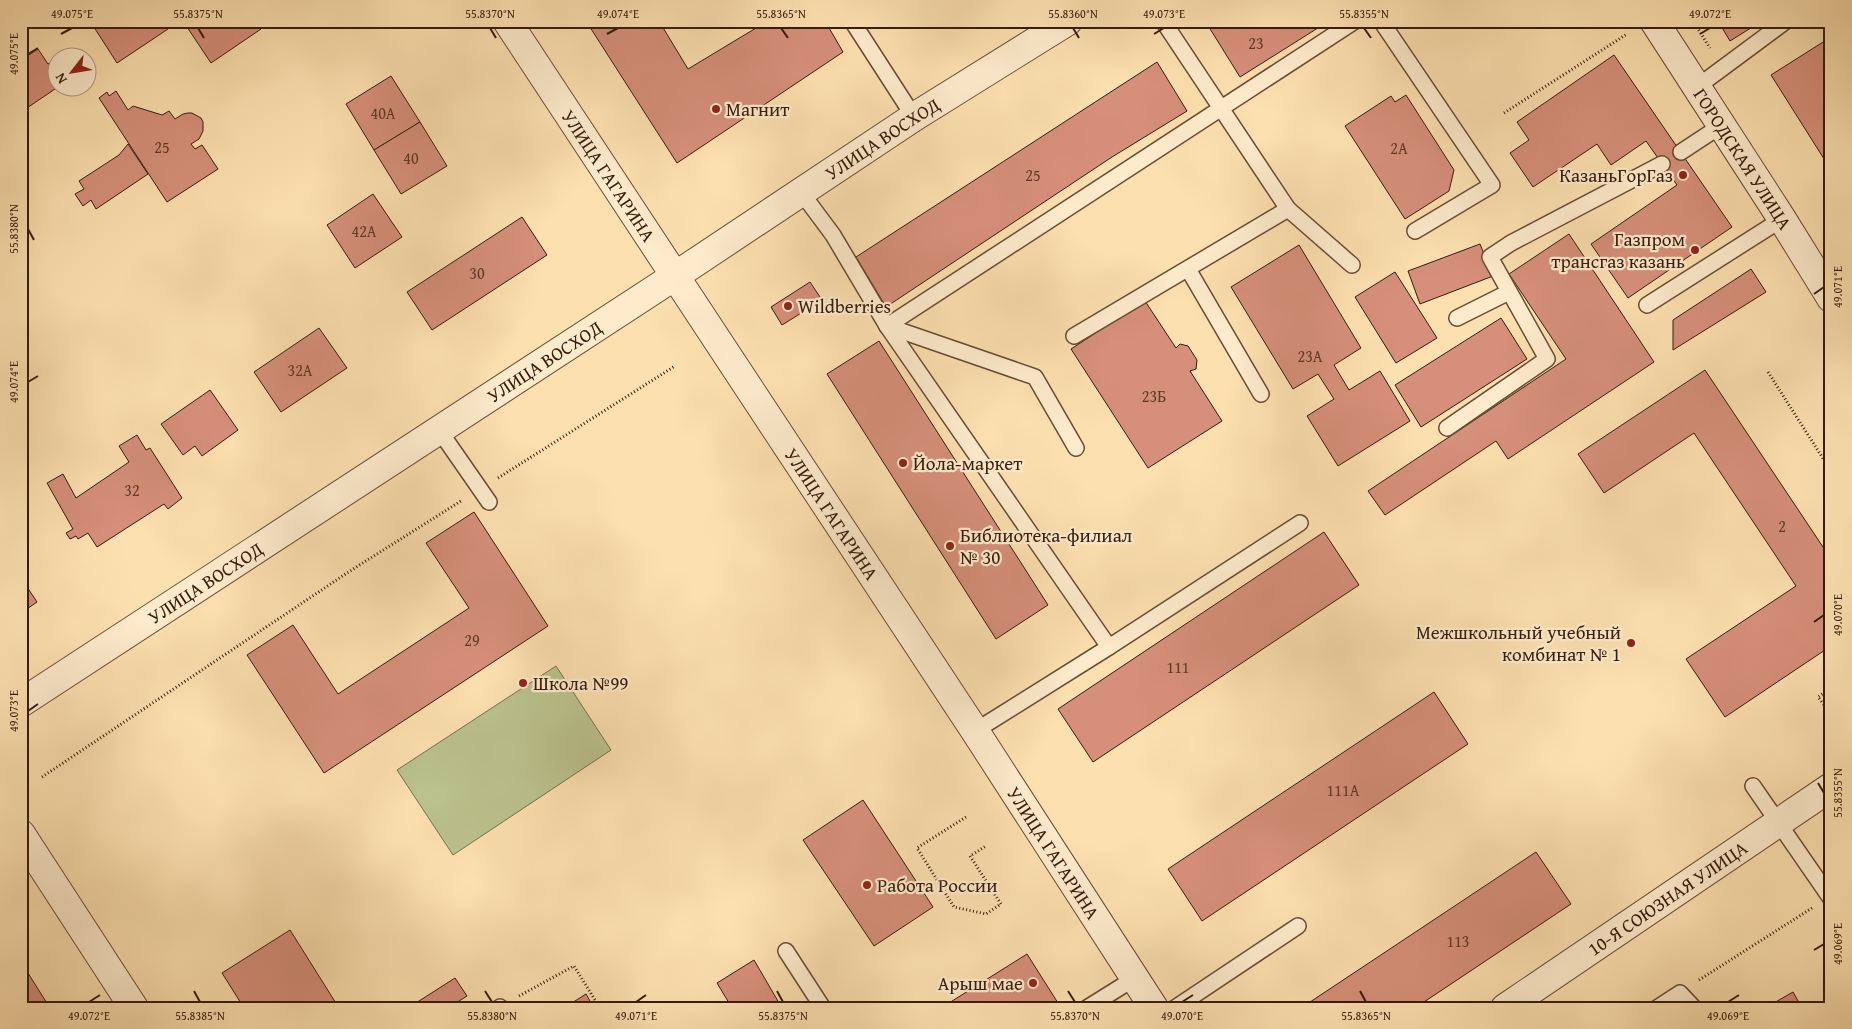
<svg xmlns="http://www.w3.org/2000/svg" width="1852" height="1029" font-family="'Gentium Book Plus',serif">
	<style>
		.green { fill: #bbc38e; stroke: #786f4c }
		.building { fill: #d68f7a; stroke: #361b0b }
		.lines { fill: none; stroke-linecap: round; stroke-linejoin: round }
		.service-casing { stroke: #684c34; stroke-width: 18 }
		.minor-casing { stroke: #684c34; stroke-width: 30 }
		.tertiary-casing { stroke: #684c34; stroke-width: 30 }
		.path { stroke: #361b0b; stroke-width: 3; stroke-dasharray: 1 2.5; stroke-linecap: butt }
		.service { stroke: #feebcc; stroke-width: 15 }
		.minor { stroke: #feebcc; stroke-width: 28 }
		.tertiary { stroke: #feebcc; stroke-width: 28 }
		.ticks { fill: none; stroke: #361b0b; stroke-width: 2 }
		.poi-dot { fill: #8f2418; stroke: #feebcc; stroke-width: 2 }
		.labels { text-anchor: middle; dominant-baseline: central; stroke-width: 4.5; stroke-linejoin: round; paint-order: stroke }
		.number-label { font-size: 16px; fill: #5e3827 }
		.poi-label { font-size: 19px; fill: #361b0b; stroke: #feebcc; text-anchor: start }
		.street-label { font-size: 19px; fill: #361b0b; stroke: #feebcc }
		.neatline { fill: none; stroke: #361b0b; stroke-width: 2 }
		.ticks-label { font-size: 12px; text-anchor: middle; fill: #361b0b }
	</style>
	<rect width="100%" height="100%" fill="#fde0b0"/>
	<filter id="stains"><feTurbulence type="fractalNoise" baseFrequency=".004" numOctaves="4"/><feColorMatrix values="0 0 0 0 .2 0 0 0 0 .09 0 0 0 0 .02 0 0 0 .5 -.17"/></filter>
	<radialGradient id="worn" r=".72"><stop offset=".6" stop-color="#630" stop-opacity="0"/><stop offset="1" stop-color="#630" stop-opacity=".3"/></radialGradient>
	<!-- green -->
	<polygon class="green" points="556,666 611,750 453,855 397,770"/>
	<!-- building -->
	<g class="building">
		<polygon points="90,21 162,21 168,29 117,63"/>
		<polygon points="183,21 255,21 261,29 211,63"/>
		<polygon points="586,21 659,21 688,69 761,25 759,21 825,21 843,52 677,163"/>
		<polygon points="1211,21 1329,21 1240,77 1207,24"/>
		<polygon points="1718,21 1762,21 1730,41"/>
		<polygon points="1831,37 1831,170 1771,75"/>
		<polygon points="38,49 48,64 53,61 58,69 58,73 55,74 58,78 58,87 21,112 21,60"/>
		<polygon points="1614,55 1732,227 1628,298 1591,244 1677,185 1646,141 1611,165 1597,144 1533,187 1510,153 1529,140 1517,122"/>
		<polygon points="1157,62 1187,111 1112,157 886,307 856,257"/>
		<polygon points="391,76 420,122 374,150 346,104"/>
		<polygon points="116,91 128,110 133,106 162,115 169,111 175,119 183,114 188,113 192,113 201,118 203,122 203,131 199,139 191,144 195,149 202,145 218,169 167,202 99,98 107,92 109,96"/>
		<polygon points="1406,95 1454,170 1449,191 1405,219 1345,126 1391,96 1395,102"/>
		<polygon points="420,122 447,166 401,194 374,150"/>
		<polygon points="128,144 148,174 96,209 91,200 83,206 75,194 84,189 79,181 119,155"/>
		<polygon points="373,194 402,237 355,268 327,225"/>
		<polygon points="522,217 547,255 432,330 407,292"/>
		<polygon points="1569,234 1654,362 1508,459 1496,441 1385,515 1368,491 1566,359 1509,274"/>
		<polygon points="1480,244 1493,276 1420,304 1408,271"/>
		<polygon points="1299,245 1361,348 1334,365 1349,390 1380,371 1410,421 1338,466 1307,416 1334,399 1318,374 1293,389 1231,287"/>
		<polygon points="1751,269 1766,292 1673,350 1673,320"/>
		<polygon points="1395,272 1437,338 1396,363 1355,297"/>
		<polygon points="810,282 822,300 782,325 771,307"/>
		<polygon points="1145,301 1176,348 1180,344 1188,346 1197,360 1196,369 1190,371 1222,421 1148,468 1071,349"/>
		<polygon points="1501,318 1527,359 1421,427 1395,385"/>
		<polygon points="319,328 347,368 281,412 254,372"/>
		<polygon points="879,341 1048,605 996,639 827,374"/>
		<polygon points="1705,370 1831,559 1831,646 1725,717 1686,659 1796,586 1694,433 1604,493 1578,454"/>
		<polygon points="210,390 238,430 202,456 195,446 183,455 161,424"/>
		<polygon points="137,435 146,450 150,448 182,498 168,509 164,504 97,547 88,533 78,539 76,536 70,539 66,533 73,529 47,483 63,474 76,498 129,462 119,446"/>
		<polygon points="474,512 548,626 324,773 247,655 293,625 338,694 469,608 426,543"/>
		<polygon points="1324,532 1359,585 1093,762 1058,709"/>
		<polygon points="21,578 37,602 21,613"/>
		<polygon points="1434,692 1468,744 1202,921 1168,869"/>
		<polygon points="863,800 933,907 874,946 803,840"/>
		<polygon points="1536,852 1571,904 1415,1008 1301,1008"/>
		<polygon points="290,930 339,1008 244,1008 222,973"/>
		<polygon points="1027,954 1058,1003 1052,1008 941,1008"/>
		<polygon points="754,960 782,1008 732,1008 717,983"/>
		<polygon points="21,962 50,1008 21,1008"/>
		<polygon points="455,978 467,996 448,1008 408,1008"/>
		<polygon points="1793,992 1802,1008 1765,1008"/>
		<polygon points="586,994 594,1008 564,1008"/>
	</g>
	<g class="lines">
		<defs>
			<g id="service">
				<polyline points="852,21 914,117"/>
				<polyline points="1163,21 1288,209 1352,265"/>
				<polyline points="1381,21 1492,185 1415,231"/>
				<polyline points="1697,87 1786,21"/>
				<polyline points="1681,152 1722,125"/>
				<polyline points="801,192 833,235 887,326 1109,647 1300,523"/>
				<polyline points="1188,269 1261,394"/>
				<polyline points="1647,305 1782,219"/>
				<polyline points="1457,318 1509,292"/>
				<polyline points="887,326 1355,21"/>
				<polyline points="887,326 1035,377 1076,448"/>
				<polyline points="1074,336 1288,209"/>
				<polyline points="1447,428 1547,359 1490,257 1511,243 1662,164"/>
				<polyline points="439,430 489,502"/>
				<polyline points="975,731 1109,647"/>
				<polyline points="1753,786 1831,899"/>
				<polyline points="786,951 823,1008"/>
				<polyline points="499,1008 500,1007"/>
				<polyline points="1087,1008 1135,978"/>
				<polyline points="1175,1008 1298,926"/>
				<polyline points="1657,1008 1680,993 1694,1008"/>
			</g>
			<g id="minor">
				<path id="s1" d="M 1654,21 L 1782,219 L 1831,298"/>
				<path id="s2" d="M 21,703 L 675,276 L 975,731 L 1154,1008"/>
				<polyline points="21,834 134,1008"/>
				<path id="s3" d="M 1505,1008 L 1831,787"/>
			</g>
			<g id="tertiary">
				<path id="s4" d="M 507,21 L 675,276 L 914,117 L 1068,21"/>
			</g>
		</defs>
		<!-- service casing -->
		<use href="#service" class="service-casing"/>
		<!-- minor casing -->
		<use href="#minor" class="minor-casing"/>
		<!-- tertiary casing -->
		<use href="#tertiary" class="tertiary-casing"/>
		<!-- path -->
		<g class="path">
			<polyline points="1693,21 1710,48"/>
			<polyline points="1504,113 1627,34"/>
			<polyline points="1768,372 1831,471"/>
			<polyline points="498,478 675,366"/>
			<polyline points="1831,688 1818,697 1831,714"/>
			<polyline points="42,777 350,571 461,501"/>
			<polyline points="966,817 917,848 954,907 986,914 1001,904 970,856 986,846"/>
			<polyline points="1699,980 1812,908"/>
			<polyline points="519,996 574,966 600,1008"/>
		</g>
		<!-- service -->
		<use href="#service" class="service"/>
		<!-- minor -->
		<use href="#minor" class="minor"/>
		<!-- tertiary -->
		<use href="#tertiary" class="tertiary"/>
	</g>
	<!-- ticks -->
	<path class="ticks" d="M 198,28 L 204,38M 490,28 L 496,38M 781,28 L 788,38M 1073,28 L 1079,38M 1364,28 L 1371,38M 61,34 L 72,28M 607,34 L 618,28M 1154,34 L 1164,28M 1700,34 L 1710,28M 28,54 L 38,48M 28,229 L 34,240M 1814,294 L 1824,287M 28,382 L 38,376M 1814,622 L 1824,615M 28,711 L 38,704M 1818,783 L 1824,793M 1814,950 L 1824,944M 194,991 L 200,1002M 485,991 L 492,1002M 777,991 L 783,1002M 1068,991 L 1075,1002M 1360,991 L 1366,1002M 89,1002 L 100,995M 636,1002 L 646,995M 1182,1002 L 1193,995M 1728,1002 L 1739,995"/>
	<!-- markers -->
	<g class="poi-dot">
		<circle cx="716" cy="109" r="5"/>
		<circle cx="1683" cy="175" r="5"/>
		<circle cx="1695" cy="250" r="5"/>
		<circle cx="788" cy="306" r="5"/>
		<circle cx="903" cy="463" r="5"/>
		<circle cx="950" cy="546" r="5"/>
		<circle cx="1631" cy="643" r="5"/>
		<circle cx="523" cy="683" r="5"/>
		<circle cx="867" cy="885" r="5"/>
		<circle cx="1033" cy="983" r="5"/>
	</g>
	<g class="labels">
		<!-- number labels -->
		<g class="number-label">
			<text x="1256" y="43">23</text>
			<text x="383" y="113">40А</text>
			<text x="162" y="147">25</text>
			<text x="1399" y="148">2А</text>
			<text x="411" y="158">40</text>
			<text x="1033" y="175">25</text>
			<text x="364" y="231">42А</text>
			<text x="477" y="273">30</text>
			<text x="1310" y="356">23А</text>
			<text x="300" y="370">32А</text>
			<text x="1154" y="396">23Б</text>
			<text x="132" y="490">32</text>
			<text x="1782" y="526">2</text>
			<text x="472" y="640">29</text>
			<text x="1178" y="667">111</text>
			<text x="1343" y="790">111А</text>
			<text x="1458" y="941">113</text>
		</g>
		<!-- poi labels -->
		<g class="poi-label">
			<text x="726" y="109">Магнит</text>
			<text x="1673" y="175" text-anchor="end">КазаньГорГаз</text>
			<text x="1685" y="239" text-anchor="end">Газпром<tspan x="1685" dy="22">трансгаз казань</tspan></text>
			<text x="798" y="306">Wildberries</text>
			<text x="913" y="463">Йола-маркет</text>
			<text x="960" y="535">Библиотека-филиал<tspan x="960" dy="22">№ 30</tspan></text>
			<text x="1621" y="632" text-anchor="end">Межшкольный учебный<tspan x="1621" dy="22">комбинат № 1</tspan></text>
			<text x="533" y="683">Школа №99</text>
			<text x="877" y="885">Работа России</text>
			<text x="1023" y="983" text-anchor="end">Арыш мае</text>
		</g>
		<!-- street labels -->
		<g class="street-label">
			<text stroke="none"><textPath href="#s4" startOffset="554">УЛИЦА ВОСХОД</textPath></text>
			<text stroke="none"><textPath href="#s1" startOffset="164">ГОРОДСКАЯ УЛИЦА</textPath></text>
			<text stroke="none"><textPath href="#s4" startOffset="185">УЛИЦА ГАГАРИНА</textPath></text>
			<text stroke="none"><textPath href="#s2" startOffset="625">УЛИЦА ВОСХОД</textPath></text>
			<text stroke="none"><textPath href="#s2" startOffset="1066">УЛИЦА ГАГАРИНА</textPath></text>
			<text stroke="none"><textPath href="#s2" startOffset="220">УЛИЦА ВОСХОД</textPath></text>
			<text stroke="none"><textPath href="#s2" startOffset="1471">УЛИЦА ГАГАРИНА</textPath></text>
			<text stroke="none"><textPath href="#s3" startOffset="196">10-Я СОЮЗНАЯ УЛИЦА</textPath></text>
		</g>
	</g>
	<!-- margin -->
	<rect width="1852" height="1029" fill="none" stroke="#fde0b0" stroke-width="55"/>
	<!-- north arrow -->
	<g transform="translate(72 72) rotate(239)"><circle r="24" fill="#feebcc" stroke="#ae987f"/>
	<path d="M0-4L9 19L0 12L-9 19Z" fill="#8f2418"/>
	<text y="-8" font-size="14" font-weight="bold" text-anchor="middle" fill="#361b0b">N</text>
	</g>
	<rect x="28" y="28" width="1796" height="974" class="neatline"/>
	<g class="ticks-label">
		<text x="72" y="18">49.075°E</text>
		<text x="198" y="18">55.8375°N</text>
		<text x="490" y="18">55.8370°N</text>
		<text x="618" y="18">49.074°E</text>
		<text x="781" y="18">55.8365°N</text>
		<text x="1073" y="18">55.8360°N</text>
		<text x="1164" y="18">49.073°E</text>
		<text x="1364" y="18">55.8355°N</text>
		<text x="1710" y="18">49.072°E</text>
		<text transform="translate(14 54) rotate(-90)" y="4">49.075°E</text>
		<text transform="translate(14 229) rotate(-90)" y="4">55.8380°N</text>
		<text transform="translate(1838 287) rotate(-90)" y="4">49.071°E</text>
		<text transform="translate(14 382) rotate(-90)" y="4">49.074°E</text>
		<text transform="translate(1838 615) rotate(-90)" y="4">49.070°E</text>
		<text transform="translate(14 711) rotate(-90)" y="4">49.073°E</text>
		<text transform="translate(1838 793) rotate(-90)" y="4">55.8355°N</text>
		<text transform="translate(1838 944) rotate(-90)" y="4">49.069°E</text>
		<text x="89" y="1020">49.072°E</text>
		<text x="200" y="1020">55.8385°N</text>
		<text x="492" y="1020">55.8380°N</text>
		<text x="636" y="1020">49.071°E</text>
		<text x="783" y="1020">55.8375°N</text>
		<text x="1075" y="1020">55.8370°N</text>
		<text x="1182" y="1020">49.070°E</text>
		<text x="1366" y="1020">55.8365°N</text>
		<text x="1728" y="1020">49.069°E</text>
	</g>
	<rect width="100%" height="100%" filter="url(#stains)"/>
	<rect width="100%" height="100%" fill="url(#worn)"/>
</svg>
